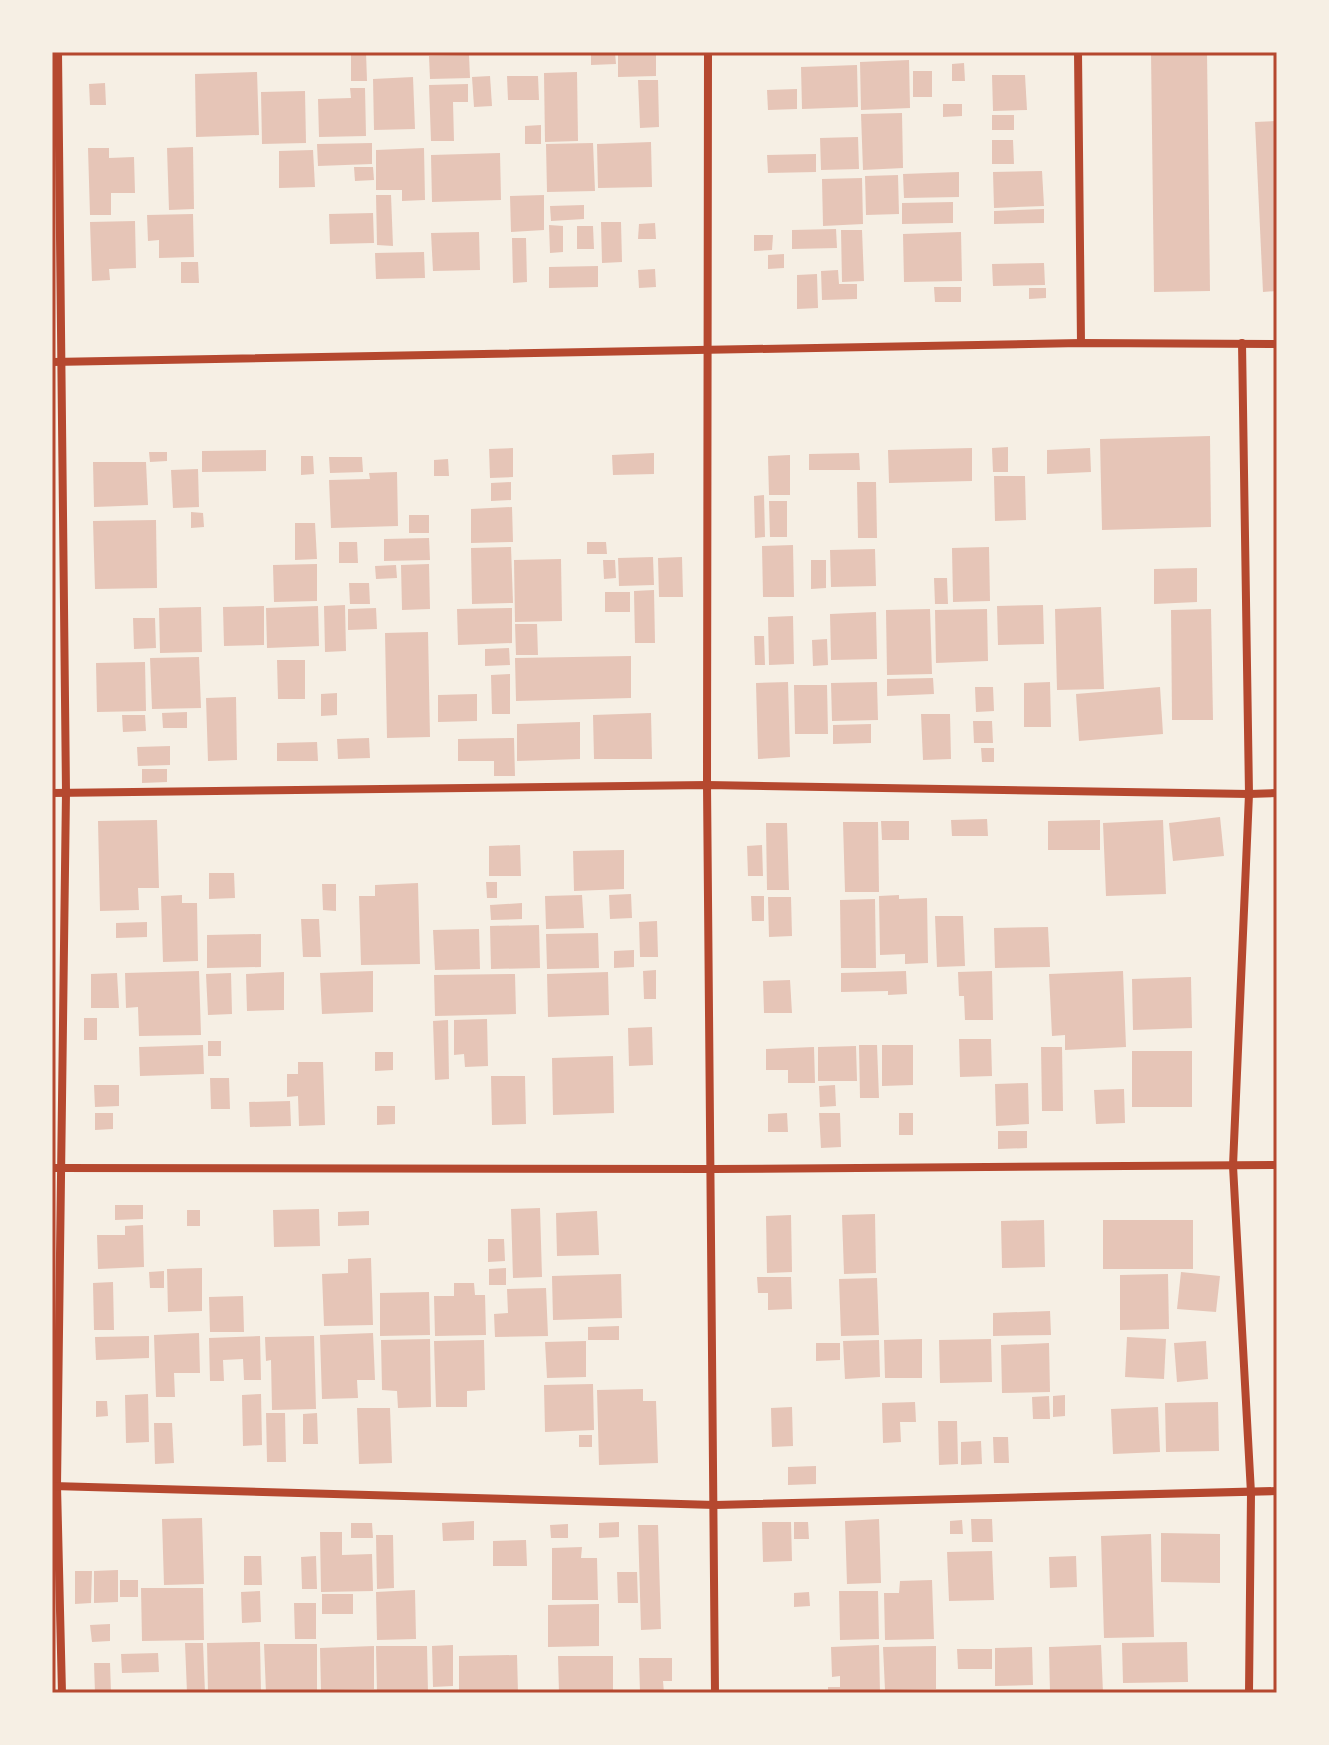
<svg xmlns="http://www.w3.org/2000/svg" width="1329" height="1745" font-family="Inter,sans-serif">
	<style>
		.building { fill: #e6c5b7 }
		.lines { fill: none; stroke-linecap: round; stroke-linejoin: round }
		.minor { stroke: #b5482f; stroke-width: 8 }
		.neatline { fill: none; stroke: #b5482f; stroke-width: 3 }
	</style>
	<rect width="100%" height="100%" fill="#f6efe4"/>
	<!-- building -->
	<g class="building">
		<polygon points="351,52 366,52 367,81 351,81"/>
		<polygon points="591,52 615,52 616,64 591,65"/>
		<polygon points="618,52 656,52 656,76 618,77"/>
		<polygon points="1151,52 1207,52 1210,291 1154,292"/>
		<polygon points="469,55 470,78 430,79 429,56"/>
		<polygon points="909,60 910,108 861,110 860,62"/>
		<polygon points="964,63 965,81 952,81 952,64"/>
		<polygon points="857,65 858,107 802,109 801,67"/>
		<rect x="913" y="71" width="19" height="26"/>
		<polygon points="257,72 259,135 196,137 195,74"/>
		<polygon points="577,72 578,141 545,142 544,73"/>
		<polygon points="992,75 1025,75 1027,110 993,111"/>
		<polygon points="490,76 492,106 474,107 472,77"/>
		<polygon points="507,76 538,76 539,100 508,100"/>
		<polygon points="413,77 415,129 374,130 373,79"/>
		<polygon points="638,80 658,80 659,127 640,128"/>
		<polygon points="105,83 106,105 90,105 89,84"/>
		<polygon points="468,84 468,102 453,102 454,141 431,141 429,85"/>
		<polygon points="350,88 365,88 366,136 319,137 318,99 351,98"/>
		<polygon points="797,89 797,109 768,110 767,90"/>
		<polygon points="305,91 306,143 262,144 261,92"/>
		<polygon points="943,104 962,104 962,116 943,117"/>
		<polygon points="902,113 903,168 863,170 861,114"/>
		<rect x="992" y="115" width="22" height="15"/>
		<polygon points="1277,121 1277,291 1263,292 1255,122"/>
		<polygon points="541,125 541,144 525,144 525,126"/>
		<polygon points="858,137 859,169 821,170 820,138"/>
		<polygon points="992,140 1013,140 1014,164 992,164"/>
		<polygon points="651,142 652,187 598,188 597,144"/>
		<polygon points="372,143 372,164 318,166 317,144"/>
		<polygon points="593,143 595,191 547,192 546,144"/>
		<polygon points="193,147 194,209 169,210 167,148"/>
		<polygon points="88,148 109,148 109,158 134,157 135,193 111,193 111,215 90,215"/>
		<polygon points="424,148 425,200 402,201 402,190 376,190 376,150"/>
		<polygon points="313,150 315,187 279,188 279,151"/>
		<polygon points="500,153 501,200 432,202 431,155"/>
		<polygon points="816,154 816,172 768,173 767,155"/>
		<polygon points="354,167 373,167 374,180 355,181"/>
		<polygon points="1042,171 1044,206 994,208 993,172"/>
		<polygon points="959,172 959,197 904,198 903,174"/>
		<polygon points="898,175 899,214 866,215 865,176"/>
		<polygon points="862,178 863,224 823,226 822,179"/>
		<polygon points="376,195 391,195 393,246 377,245"/>
		<polygon points="544,195 544,230 511,232 510,196"/>
		<polygon points="953,202 953,223 902,224 902,203"/>
		<polygon points="584,205 584,219 551,221 550,206"/>
		<polygon points="1044,209 1044,223 994,224 994,211"/>
		<polygon points="373,213 374,243 330,244 329,214"/>
		<polygon points="193,214 194,257 159,258 159,240 148,241 147,215"/>
		<polygon points="135,221 136,268 109,269 110,280 92,281 90,222"/>
		<polygon points="601,222 621,222 622,262 602,263"/>
		<polygon points="655,223 656,239 638,239 639,224"/>
		<polygon points="549,225 563,226 563,252 550,253"/>
		<polygon points="577,226 593,226 594,249 577,249"/>
		<polygon points="836,229 837,248 792,249 792,230"/>
		<polygon points="841,230 862,230 864,281 842,282"/>
		<polygon points="479,232 480,270 433,271 431,233"/>
		<polygon points="961,232 962,281 904,282 903,234"/>
		<polygon points="754,235 773,235 772,250 754,251"/>
		<polygon points="512,238 526,238 527,282 513,283"/>
		<polygon points="424,252 425,278 376,279 375,253"/>
		<polygon points="784,254 784,268 768,269 768,255"/>
		<polygon points="181,262 198,262 199,283 181,283"/>
		<polygon points="1044,263 1045,285 993,286 992,264"/>
		<polygon points="598,266 598,287 549,288 549,267"/>
		<polygon points="655,269 656,287 639,288 638,270"/>
		<polygon points="838,270 839,284 857,284 857,299 822,300 821,271"/>
		<polygon points="817,274 818,308 797,309 797,275"/>
		<polygon points="934,287 961,287 961,302 935,302"/>
		<polygon points="1029,288 1046,288 1046,298 1029,299"/>
		<polygon points="1210,436 1211,527 1102,530 1100,439"/>
		<polygon points="1008,447 1008,472 993,472 992,448"/>
		<polygon points="513,448 513,477 490,478 489,449"/>
		<polygon points="972,448 972,481 889,483 888,450"/>
		<polygon points="1090,448 1091,472 1047,474 1047,450"/>
		<polygon points="266,450 266,471 202,472 202,451"/>
		<polygon points="149,452 167,452 167,461 150,462"/>
		<polygon points="654,453 654,474 613,475 612,455"/>
		<polygon points="859,453 860,470 809,470 809,454"/>
		<polygon points="790,455 790,495 769,495 768,456"/>
		<polygon points="301,456 313,456 314,474 301,475"/>
		<polygon points="329,457 362,457 363,472 330,473"/>
		<polygon points="448,459 449,476 434,476 434,460"/>
		<polygon points="93,462 146,462 148,505 94,507"/>
		<polygon points="198,469 199,507 173,508 171,470"/>
		<polygon points="397,472 398,526 331,528 329,480 370,479 369,473"/>
		<polygon points="994,476 1025,476 1026,520 995,521"/>
		<polygon points="511,482 511,500 491,501 491,483"/>
		<polygon points="857,482 876,482 877,538 858,538"/>
		<polygon points="764,495 765,537 755,538 754,496"/>
		<polygon points="769,501 787,501 787,537 770,537"/>
		<polygon points="512,507 513,542 471,543 471,509"/>
		<polygon points="191,512 203,513 204,527 191,528"/>
		<rect x="409" y="515" width="20" height="18"/>
		<polygon points="156,520 157,588 95,589 93,521"/>
		<polygon points="295,523 315,523 317,559 295,560"/>
		<polygon points="429,538 430,560 384,561 384,539"/>
		<polygon points="339,542 357,542 358,563 339,563"/>
		<polygon points="587,542 606,542 607,554 587,554"/>
		<polygon points="793,545 794,597 763,597 762,546"/>
		<polygon points="511,547 513,603 472,604 471,548"/>
		<polygon points="989,547 990,601 953,602 952,548"/>
		<polygon points="875,549 876,586 831,587 830,550"/>
		<polygon points="653,557 654,585 619,586 618,558"/>
		<polygon points="682,557 683,597 659,597 658,558"/>
		<polygon points="561,559 562,621 515,622 514,560"/>
		<polygon points="603,560 615,560 616,578 604,579"/>
		<polygon points="811,560 826,560 826,588 811,589"/>
		<polygon points="317,564 317,601 274,602 273,565"/>
		<polygon points="429,564 430,609 402,610 401,565"/>
		<polygon points="396,565 397,578 376,579 375,566"/>
		<polygon points="1197,568 1197,602 1154,604 1154,569"/>
		<polygon points="934,578 947,578 948,604 935,604"/>
		<polygon points="349,583 369,583 370,604 350,604"/>
		<polygon points="654,590 655,643 635,643 634,591"/>
		<rect x="605" y="592" width="25" height="20"/>
		<polygon points="345,605 346,651 325,652 324,606"/>
		<polygon points="1043,605 1044,644 998,645 997,606"/>
		<polygon points="264,606 264,645 224,646 223,607"/>
		<polygon points="318,606 319,646 267,648 266,608"/>
		<polygon points="201,607 202,652 160,653 159,608"/>
		<polygon points="1101,607 1104,689 1057,690 1055,609"/>
		<polygon points="376,608 377,629 348,630 348,609"/>
		<polygon points="512,608 512,643 458,645 457,609"/>
		<polygon points="930,609 932,674 887,675 886,610"/>
		<polygon points="987,609 988,661 936,663 935,610"/>
		<polygon points="1211,609 1213,720 1172,720 1171,610"/>
		<polygon points="876,612 877,659 831,660 830,614"/>
		<polygon points="793,616 794,664 769,665 768,617"/>
		<polygon points="133,618 155,618 156,648 134,649"/>
		<polygon points="515,624 537,624 538,655 516,655"/>
		<polygon points="428,632 430,737 387,738 385,633"/>
		<polygon points="754,636 764,636 765,665 755,665"/>
		<polygon points="827,639 828,665 813,666 812,640"/>
		<polygon points="509,648 510,665 485,666 485,649"/>
		<polygon points="631,656 631,698 516,701 515,658"/>
		<polygon points="199,657 201,708 152,709 150,658"/>
		<polygon points="277,660 305,660 305,699 278,699"/>
		<polygon points="145,662 146,711 97,712 96,663"/>
		<polygon points="510,674 510,714 492,714 491,675"/>
		<polygon points="933,678 934,694 887,696 887,679"/>
		<polygon points="788,682 790,757 758,759 756,683"/>
		<polygon points="877,682 878,720 832,721 831,683"/>
		<polygon points="1050,682 1051,727 1024,727 1024,683"/>
		<polygon points="794,685 827,685 828,734 795,734"/>
		<polygon points="975,687 993,687 994,711 976,712"/>
		<polygon points="1160,687 1163,734 1079,741 1076,694"/>
		<polygon points="337,693 337,715 321,716 321,694"/>
		<polygon points="477,694 477,721 438,722 438,695"/>
		<polygon points="236,697 237,760 208,761 206,698"/>
		<polygon points="187,712 187,728 163,728 162,713"/>
		<polygon points="651,713 652,759 594,759 593,715"/>
		<polygon points="921,714 950,714 951,759 923,760"/>
		<polygon points="122,715 145,715 146,731 123,732"/>
		<polygon points="973,721 992,721 993,743 974,743"/>
		<polygon points="580,722 580,759 517,761 517,724"/>
		<polygon points="871,724 871,743 833,744 833,725"/>
		<polygon points="369,738 370,758 338,759 337,739"/>
		<polygon points="514,738 515,776 494,776 494,761 458,761 458,739"/>
		<polygon points="317,742 318,761 277,761 277,743"/>
		<polygon points="170,746 170,765 138,766 137,747"/>
		<polygon points="981,748 994,748 994,762 982,762"/>
		<polygon points="142,769 167,769 167,782 142,783"/>
		<polygon points="1220,817 1224,856 1173,861 1169,823"/>
		<polygon points="987,819 988,836 952,836 951,820"/>
		<polygon points="157,820 159,888 138,888 139,910 100,911 98,821"/>
		<polygon points="1100,820 1100,850 1048,850 1048,821"/>
		<polygon points="1163,820 1166,894 1106,896 1103,823"/>
		<polygon points="881,821 909,821 909,840 882,840"/>
		<polygon points="843,822 878,822 879,892 845,892"/>
		<polygon points="766,823 787,823 789,890 767,890"/>
		<polygon points="520,845 521,876 489,876 489,846"/>
		<polygon points="762,845 763,876 748,876 747,846"/>
		<polygon points="624,850 624,889 574,891 573,851"/>
		<polygon points="209,873 234,873 235,898 209,899"/>
		<polygon points="486,882 497,882 497,898 487,898"/>
		<polygon points="418,883 420,964 361,965 359,896 375,896 375,885"/>
		<polygon points="322,884 336,884 336,911 323,910"/>
		<polygon points="631,894 632,918 610,919 609,895"/>
		<polygon points="182,895 182,903 197,903 198,961 163,962 161,896"/>
		<polygon points="582,895 584,928 546,929 545,896"/>
		<polygon points="899,895 899,899 927,898 928,963 905,964 905,954 880,955 879,896"/>
		<polygon points="751,896 764,896 764,921 752,921"/>
		<polygon points="768,897 791,897 792,936 769,937"/>
		<polygon points="875,899 876,968 841,968 840,900"/>
		<polygon points="522,903 522,919 491,920 490,905"/>
		<polygon points="935,916 963,916 965,966 937,967"/>
		<polygon points="301,919 319,919 321,957 303,957"/>
		<polygon points="657,921 658,957 640,957 639,922"/>
		<polygon points="147,922 147,937 116,938 116,923"/>
		<polygon points="539,925 540,968 491,969 490,926"/>
		<polygon points="1048,927 1050,967 995,968 994,928"/>
		<polygon points="479,929 480,969 435,970 433,930"/>
		<polygon points="598,933 599,968 547,969 546,934"/>
		<polygon points="261,934 261,967 207,968 207,935"/>
		<polygon points="634,950 634,967 614,968 614,951"/>
		<polygon points="656,970 656,999 644,999 643,971"/>
		<polygon points="199,971 201,1035 139,1036 138,1007 126,1008 125,973"/>
		<polygon points="373,971 373,1012 322,1014 320,973"/>
		<polygon points="906,971 907,994 888,995 888,991 841,992 841,973"/>
		<polygon points="992,971 993,1020 965,1020 964,996 959,996 958,972"/>
		<polygon points="1123,971 1126,1047 1065,1050 1065,1035 1052,1036 1049,974"/>
		<polygon points="284,972 284,1010 247,1011 246,974"/>
		<polygon points="608,972 609,1015 548,1017 547,974"/>
		<polygon points="117,973 119,1008 91,1008 91,974"/>
		<polygon points="231,973 232,1014 208,1015 206,974"/>
		<polygon points="515,974 516,1014 435,1016 434,975"/>
		<polygon points="1191,977 1192,1028 1133,1030 1132,979"/>
		<polygon points="790,980 792,1013 764,1013 763,981"/>
		<rect x="84" y="1018" width="13" height="22"/>
		<polygon points="487,1019 488,1066 465,1067 464,1054 454,1055 454,1020"/>
		<polygon points="448,1020 449,1079 435,1080 433,1021"/>
		<polygon points="652,1027 653,1065 629,1066 628,1028"/>
		<polygon points="959,1039 991,1039 992,1076 960,1077"/>
		<rect x="208" y="1041" width="13" height="15"/>
		<polygon points="203,1045 204,1074 140,1076 139,1047"/>
		<polygon points="859,1045 877,1045 879,1098 860,1098"/>
		<polygon points="882,1045 913,1045 913,1085 882,1086"/>
		<polygon points="856,1046 857,1081 818,1081 818,1047"/>
		<polygon points="814,1047 815,1083 788,1083 788,1070 766,1070 766,1049"/>
		<polygon points="1041,1047 1062,1047 1063,1111 1042,1111"/>
		<rect x="1132" y="1051" width="60" height="56"/>
		<polygon points="375,1052 393,1052 393,1070 375,1071"/>
		<polygon points="613,1056 614,1113 553,1115 552,1058"/>
		<polygon points="298,1062 323,1062 325,1125 299,1126 298,1096 287,1097 287,1074 298,1074"/>
		<polygon points="491,1076 525,1076 526,1124 492,1125"/>
		<polygon points="210,1078 229,1078 230,1109 211,1109"/>
		<polygon points="1028,1083 1029,1124 996,1126 995,1084"/>
		<polygon points="94,1085 119,1085 119,1106 95,1107"/>
		<polygon points="835,1085 836,1106 820,1107 819,1086"/>
		<polygon points="1124,1089 1125,1123 1096,1124 1094,1090"/>
		<polygon points="290,1101 291,1126 250,1127 249,1102"/>
		<polygon points="377,1106 395,1106 395,1124 377,1125"/>
		<polygon points="95,1113 113,1113 113,1129 95,1130"/>
		<polygon points="787,1113 788,1132 768,1132 768,1114"/>
		<polygon points="819,1113 840,1113 841,1147 821,1148"/>
		<rect x="899" y="1113" width="14" height="22"/>
		<polygon points="998,1131 1027,1131 1027,1148 998,1149"/>
		<polygon points="115,1205 143,1205 143,1219 115,1220"/>
		<polygon points="540,1208 542,1277 513,1278 511,1209"/>
		<polygon points="319,1209 320,1246 274,1247 273,1210"/>
		<rect x="187" y="1210" width="13" height="16"/>
		<polygon points="369,1211 369,1225 338,1226 338,1212"/>
		<polygon points="597,1211 599,1255 557,1256 556,1213"/>
		<polygon points="875,1214 876,1273 844,1274 842,1215"/>
		<polygon points="791,1215 792,1272 767,1273 766,1216"/>
		<polygon points="1044,1220 1045,1267 1002,1268 1001,1221"/>
		<rect x="1103" y="1220" width="90" height="49"/>
		<polygon points="143,1225 144,1267 98,1269 97,1235 125,1235 125,1226"/>
		<polygon points="488,1239 504,1239 505,1261 488,1262"/>
		<polygon points="371,1258 373,1325 324,1326 322,1274 348,1273 348,1259"/>
		<polygon points="202,1268 202,1311 168,1312 167,1269"/>
		<polygon points="506,1268 506,1285 489,1285 489,1269"/>
		<polygon points="164,1271 164,1288 150,1288 149,1272"/>
		<polygon points="1181,1272 1220,1276 1216,1312 1177,1309"/>
		<polygon points="621,1274 622,1318 553,1320 552,1276"/>
		<polygon points="1168,1274 1169,1329 1120,1330 1120,1275"/>
		<polygon points="757,1277 791,1277 792,1309 768,1310 768,1293 758,1293"/>
		<polygon points="877,1278 879,1335 841,1336 839,1279"/>
		<polygon points="113,1282 114,1330 94,1330 93,1283"/>
		<polygon points="454,1283 474,1283 475,1295 485,1295 486,1335 435,1336 434,1296 454,1296"/>
		<polygon points="546,1288 548,1336 495,1337 494,1314 508,1313 507,1289"/>
		<polygon points="429,1292 430,1335 380,1336 380,1293"/>
		<polygon points="243,1296 244,1332 210,1332 209,1297"/>
		<polygon points="1050,1311 1051,1335 993,1336 993,1313"/>
		<polygon points="619,1326 619,1340 588,1340 588,1327"/>
		<polygon points="199,1333 200,1373 174,1373 175,1397 156,1397 154,1335"/>
		<polygon points="373,1333 375,1380 357,1380 358,1398 322,1399 320,1335"/>
		<polygon points="149,1336 149,1358 96,1360 95,1337"/>
		<polygon points="260,1336 261,1380 244,1380 243,1359 223,1360 224,1381 210,1381 209,1338"/>
		<polygon points="314,1336 316,1409 272,1410 271,1360 266,1361 265,1337"/>
		<polygon points="1127,1337 1166,1339 1164,1379 1125,1377"/>
		<polygon points="430,1339 431,1407 398,1408 397,1391 382,1390 381,1340"/>
		<polygon points="922,1339 922,1378 885,1378 884,1340"/>
		<polygon points="991,1339 992,1382 940,1383 939,1340"/>
		<polygon points="484,1340 485,1390 467,1391 467,1407 436,1407 434,1341"/>
		<polygon points="879,1340 880,1377 845,1379 843,1341"/>
		<polygon points="586,1341 586,1377 547,1378 545,1342"/>
		<polygon points="1206,1341 1208,1379 1177,1382 1174,1343"/>
		<polygon points="816,1343 840,1343 840,1360 816,1361"/>
		<polygon points="1049,1343 1050,1392 1002,1393 1001,1345"/>
		<polygon points="593,1384 594,1430 545,1432 544,1385"/>
		<polygon points="643,1389 643,1401 656,1401 658,1463 599,1465 597,1390"/>
		<polygon points="148,1394 149,1442 126,1443 125,1395"/>
		<polygon points="261,1394 262,1445 243,1446 242,1395"/>
		<polygon points="1065,1395 1065,1416 1053,1417 1053,1396"/>
		<polygon points="1049,1396 1050,1419 1033,1419 1032,1397"/>
		<polygon points="96,1401 107,1401 108,1416 96,1417"/>
		<polygon points="915,1402 916,1422 900,1422 901,1442 883,1443 882,1403"/>
		<polygon points="1218,1402 1219,1451 1166,1452 1165,1403"/>
		<polygon points="792,1407 793,1446 772,1447 771,1408"/>
		<polygon points="1158,1407 1160,1452 1113,1454 1111,1409"/>
		<polygon points="357,1408 390,1408 392,1463 359,1464"/>
		<polygon points="266,1413 285,1413 286,1462 267,1462"/>
		<polygon points="317,1413 318,1444 303,1444 303,1414"/>
		<polygon points="938,1421 957,1421 958,1464 939,1465"/>
		<polygon points="154,1423 172,1423 174,1463 155,1464"/>
		<rect x="579" y="1435" width="13" height="12"/>
		<polygon points="993,1437 1008,1437 1009,1463 994,1463"/>
		<polygon points="981,1441 982,1464 961,1465 961,1442"/>
		<polygon points="816,1466 816,1484 788,1485 788,1467"/>
		<polygon points="202,1518 204,1584 164,1585 162,1519"/>
		<polygon points="879,1519 881,1583 847,1584 845,1521"/>
		<polygon points="971,1519 992,1519 993,1542 972,1542"/>
		<polygon points="962,1520 963,1534 950,1534 950,1521"/>
		<polygon points="474,1521 474,1540 443,1541 442,1523"/>
		<polygon points="619,1522 619,1537 599,1538 599,1523"/>
		<polygon points="762,1522 791,1522 792,1561 763,1562"/>
		<polygon points="794,1522 808,1522 809,1539 794,1539"/>
		<polygon points="351,1523 372,1523 373,1538 351,1538"/>
		<polygon points="568,1524 568,1538 551,1538 550,1525"/>
		<polygon points="638,1525 658,1525 661,1629 641,1630"/>
		<polygon points="320,1532 342,1532 342,1555 372,1554 373,1591 321,1592"/>
		<polygon points="1161,1533 1220,1534 1220,1583 1161,1582"/>
		<polygon points="1151,1534 1154,1637 1104,1638 1101,1536"/>
		<polygon points="376,1535 393,1535 394,1588 377,1589"/>
		<polygon points="526,1540 527,1566 493,1566 493,1541"/>
		<polygon points="582,1547 581,1558 597,1558 598,1600 552,1600 552,1548"/>
		<polygon points="992,1551 994,1600 949,1601 947,1552"/>
		<polygon points="244,1556 261,1556 262,1585 244,1585"/>
		<polygon points="316,1556 317,1589 302,1589 301,1557"/>
		<polygon points="1076,1556 1077,1587 1050,1588 1049,1557"/>
		<polygon points="118,1570 118,1602 94,1603 94,1571"/>
		<polygon points="75,1571 92,1571 91,1603 75,1604"/>
		<polygon points="617,1572 637,1572 638,1603 618,1603"/>
		<rect x="120" y="1580" width="18" height="17"/>
		<polygon points="932,1580 934,1639 885,1640 884,1593 899,1593 900,1581"/>
		<polygon points="141,1588 203,1588 204,1640 142,1641"/>
		<polygon points="415,1590 416,1639 377,1640 376,1592"/>
		<polygon points="260,1591 261,1622 242,1623 241,1592"/>
		<polygon points="839,1591 878,1591 879,1639 840,1640"/>
		<polygon points="809,1592 810,1606 794,1607 794,1593"/>
		<rect x="322" y="1594" width="31" height="20"/>
		<polygon points="294,1603 316,1603 316,1639 295,1639"/>
		<polygon points="599,1604 599,1646 548,1647 548,1605"/>
		<polygon points="110,1624 110,1641 92,1642 90,1625"/>
		<polygon points="260,1642 261,1693 208,1693 207,1643"/>
		<polygon points="1187,1642 1188,1682 1123,1683 1122,1643"/>
		<polygon points="185,1643 203,1643 205,1693 187,1693"/>
		<polygon points="264,1644 317,1644 317,1693 266,1693"/>
		<polygon points="453,1645 453,1686 433,1687 432,1646"/>
		<polygon points="879,1645 880,1693 828,1693 828,1687 840,1687 840,1676 832,1677 831,1647"/>
		<polygon points="1101,1645 1103,1693 1050,1693 1049,1647"/>
		<polygon points="374,1646 374,1689 321,1690 320,1648"/>
		<polygon points="376,1646 427,1646 428,1693 377,1693"/>
		<polygon points="936,1646 936,1689 885,1690 883,1647"/>
		<polygon points="1032,1647 1033,1685 995,1686 995,1648"/>
		<polygon points="957,1649 992,1649 992,1669 958,1669"/>
		<polygon points="158,1653 159,1672 122,1673 121,1654"/>
		<polygon points="517,1655 518,1693 459,1693 459,1656"/>
		<polygon points="558,1656 613,1656 613,1693 559,1693"/>
		<polygon points="639,1658 672,1658 672,1681 663,1681 664,1693 640,1693"/>
		<polygon points="94,1663 110,1663 111,1693 95,1693"/>
	</g>
	<g class="lines">
		<!-- minor -->
		<g class="minor">
			<polyline points="58,52 66,792 57,1486 62,1693"/>
			<polyline points="708,52 707,785 715,1693"/>
			<polyline points="1078,52 1081,343"/>
			<polyline points="1242,343 1249,794 1233,1166 1251,1493 1249,1693"/>
			<polyline points="52,362 1081,343 1277,344"/>
			<polyline points="52,793 707,785 1249,794 1277,793"/>
			<polyline points="52,1168 712,1169 1277,1165"/>
			<polyline points="53,1486 715,1505 1277,1491"/>
		</g>
	</g>
	<!-- border -->
	<rect width="1329" height="1745" fill="none" stroke="#f6efe4" stroke-width="108"/>
	<rect x="54" y="54" width="1221" height="1637" class="neatline"/>
</svg>
